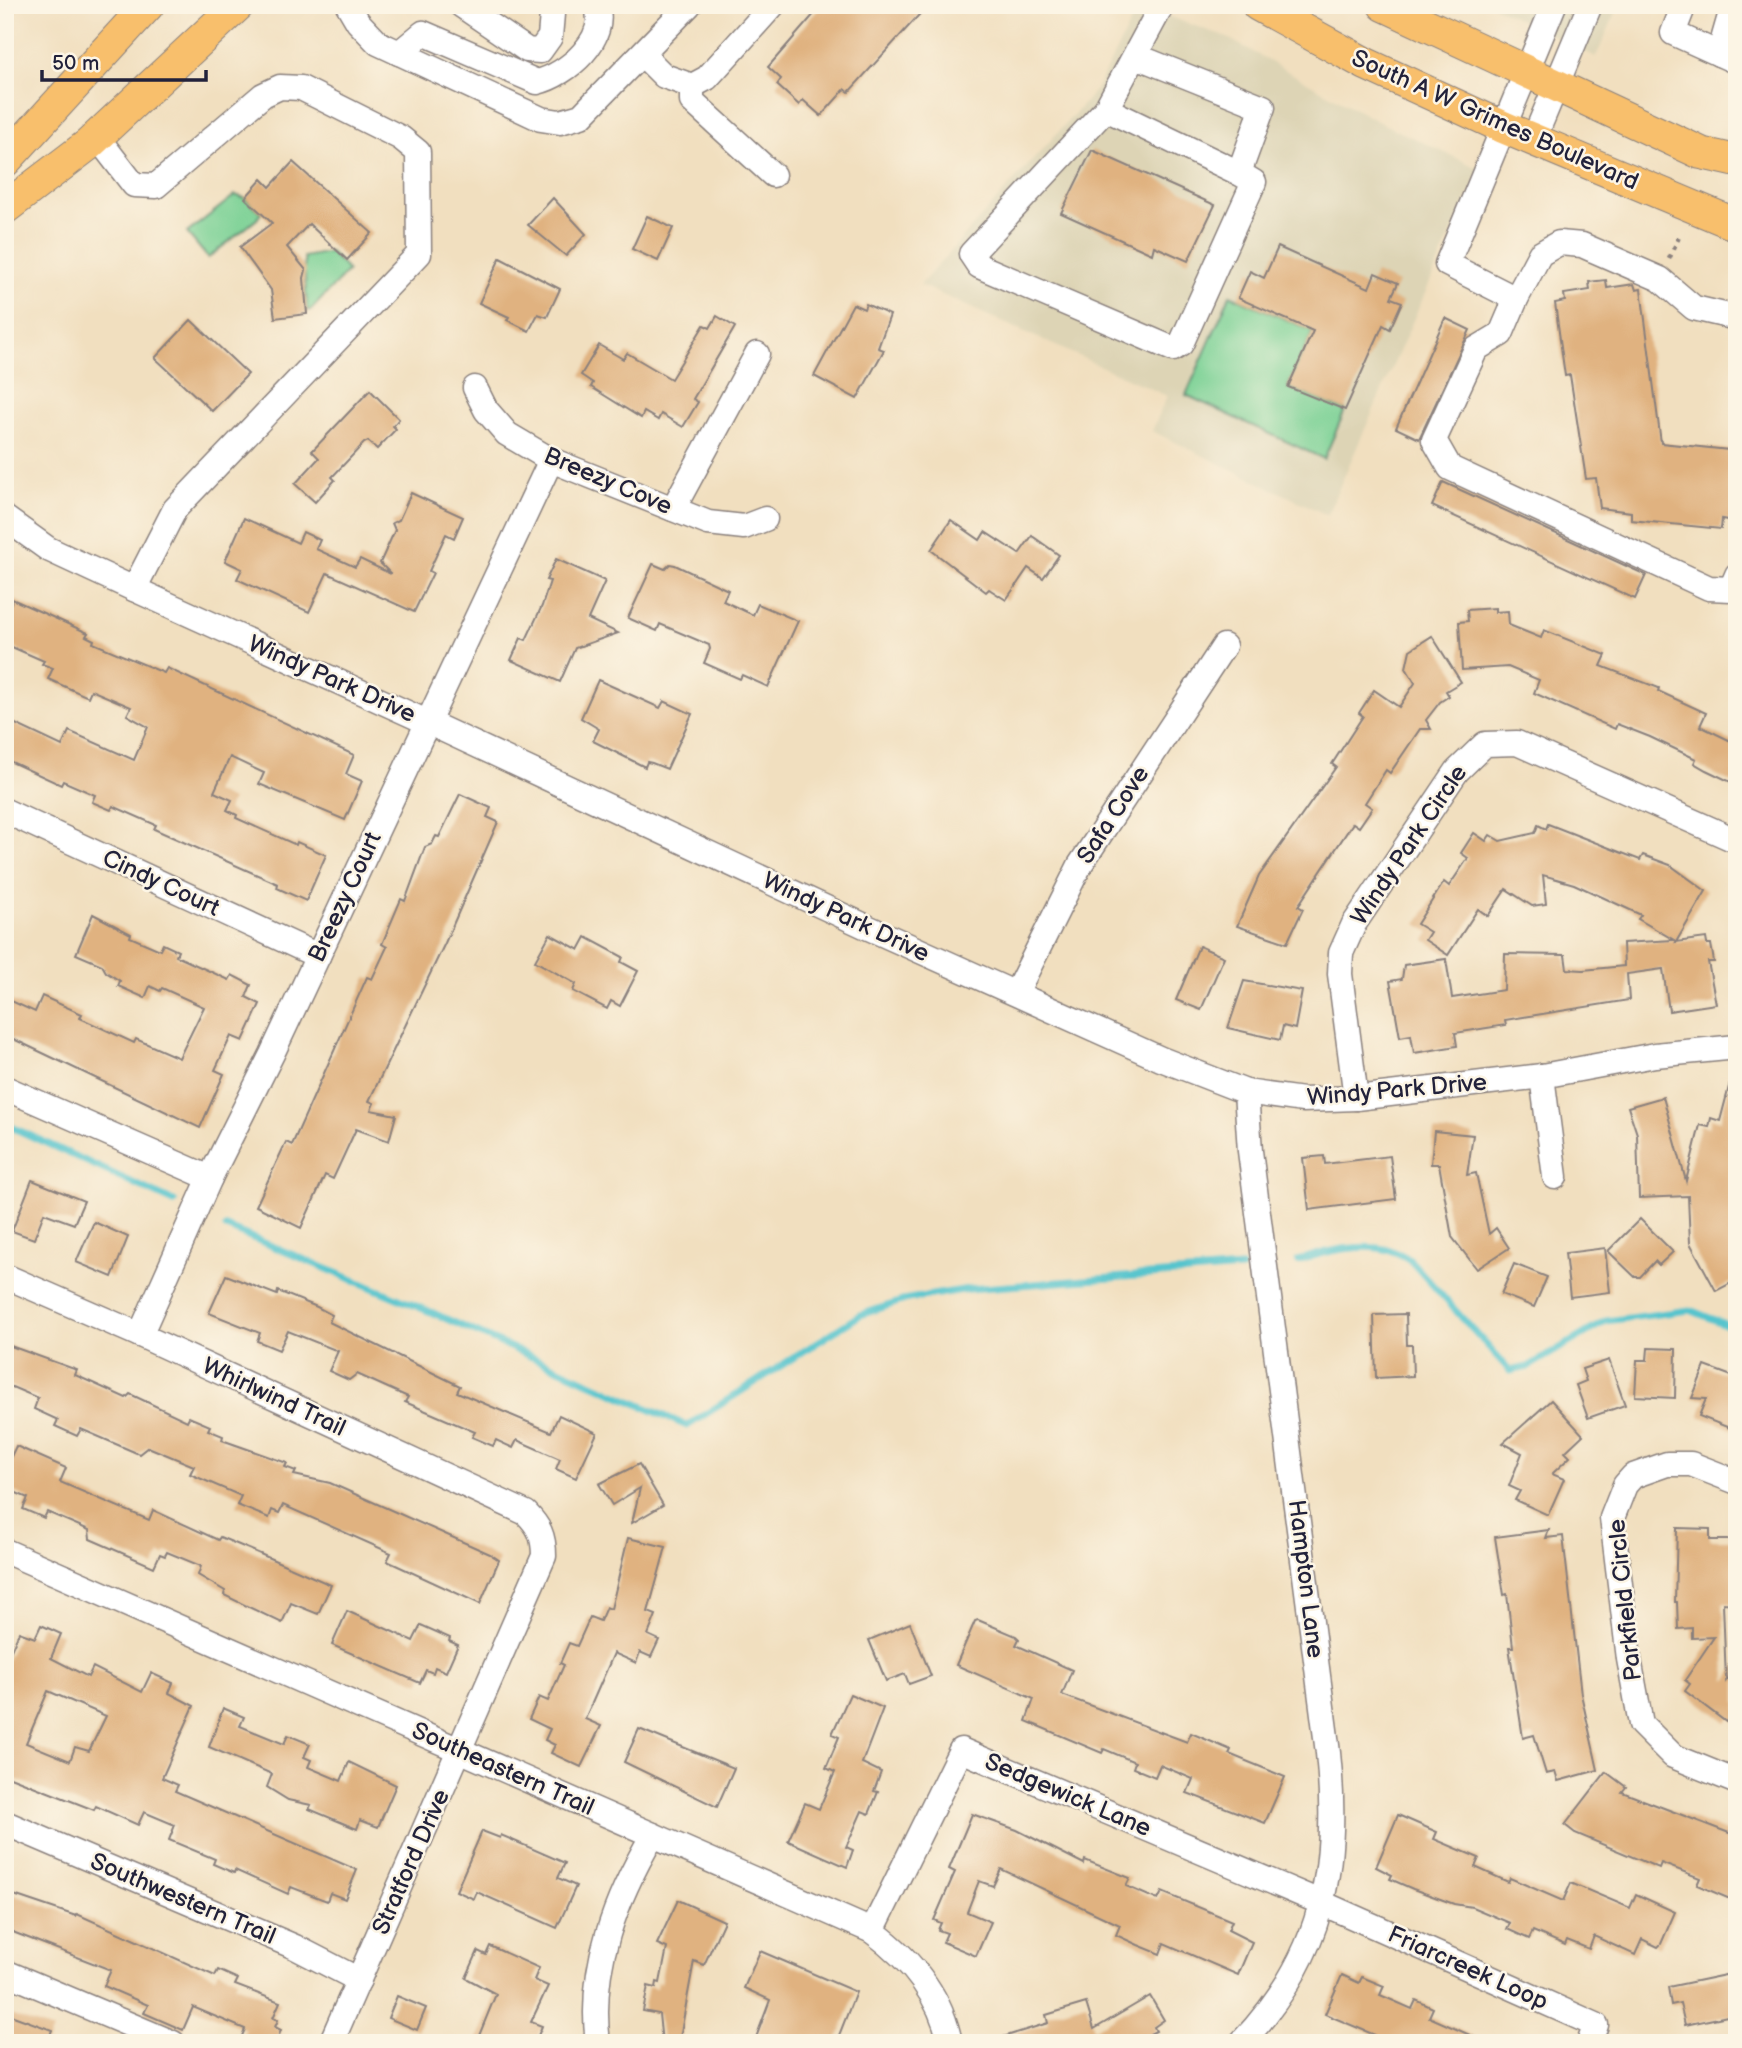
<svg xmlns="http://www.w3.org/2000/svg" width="1742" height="2048" font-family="'Balsamiq Sans',sans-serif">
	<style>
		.built { fill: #ddd4b5 }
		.green { fill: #7bd195; stroke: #4e7a68; stroke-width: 2 }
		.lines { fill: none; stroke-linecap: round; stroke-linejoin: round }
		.stream { stroke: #56c4cd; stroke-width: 7 }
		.building { fill: #e0b280; fill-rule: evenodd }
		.minor-casing { stroke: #8a807d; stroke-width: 27 }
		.major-casing { stroke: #8a807d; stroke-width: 34 }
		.path { stroke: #8a807d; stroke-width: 4.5; stroke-dasharray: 5 5; stroke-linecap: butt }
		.minor { stroke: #fff; stroke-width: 24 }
		.major { stroke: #f8bf6c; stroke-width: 32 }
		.labels { text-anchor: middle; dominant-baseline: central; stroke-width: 5; stroke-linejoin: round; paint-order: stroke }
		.street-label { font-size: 24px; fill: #22223b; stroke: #fcf5e5 }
	</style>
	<rect width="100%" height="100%" fill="#fcf5e5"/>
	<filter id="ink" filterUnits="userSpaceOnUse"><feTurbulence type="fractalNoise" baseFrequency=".0143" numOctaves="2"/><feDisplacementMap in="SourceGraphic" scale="14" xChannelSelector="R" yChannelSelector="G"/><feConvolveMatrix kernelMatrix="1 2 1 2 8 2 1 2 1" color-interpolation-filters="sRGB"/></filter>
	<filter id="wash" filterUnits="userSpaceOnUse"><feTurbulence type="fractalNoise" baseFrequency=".00686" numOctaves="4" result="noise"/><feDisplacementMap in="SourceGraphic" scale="28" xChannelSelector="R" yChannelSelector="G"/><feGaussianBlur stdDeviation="1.57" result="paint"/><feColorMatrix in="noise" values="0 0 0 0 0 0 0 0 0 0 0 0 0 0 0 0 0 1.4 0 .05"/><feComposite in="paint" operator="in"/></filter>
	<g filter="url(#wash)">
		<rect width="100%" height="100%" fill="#f1dfbf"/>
		<!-- built -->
		<g class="built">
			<polygon points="1491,5 1619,5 1596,57"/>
			<polygon points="1139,6 1226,37 1379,122 1480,169 1327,515 1152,431 1167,396 920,285 1096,90"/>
		</g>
		<!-- green -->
		<g class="green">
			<polygon points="235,195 245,198 261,213 257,219 208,258 187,233"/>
			<polygon points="330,252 348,271 312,309 307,311 304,257"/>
			<polygon points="1230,295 1313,331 1288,387 1345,410 1324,459 1186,395"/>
		</g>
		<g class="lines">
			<!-- stream -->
			<g class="stream">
				<polyline points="5,1124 174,1202"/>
				<polyline points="226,1227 433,1313 687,1426 860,1315 908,1299 969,1289 1241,1268"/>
				<path d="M 1298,1261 C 1330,1249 1380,1238 1410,1260 L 1510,1371 L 1528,1367 L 1606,1321 L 1690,1310 L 1737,1329"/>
			</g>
		</g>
		<g id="blocks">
			<!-- building -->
			<g class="building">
				<polygon points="822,5 928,5 849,92 845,89 821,116 803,100 799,105 777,85 781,79 768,67"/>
				<polygon points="1092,150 1215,205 1188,261 1154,246 1152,254 1061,213"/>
				<polygon points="293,162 372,233 347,260 309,224 287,247 306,270 304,278 307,314 275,318 271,290 240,247 272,223 245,198 262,179 270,187"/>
				<polygon points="553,198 586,234 566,256 528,225"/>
				<polygon points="647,216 673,228 658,261 632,249"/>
				<polygon points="1278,247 1369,288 1375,273 1398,283 1391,298 1402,302 1390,329 1383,325 1345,410 1288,387 1313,331 1238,298 1250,271 1264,278"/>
				<polygon points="500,258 560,289 547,317 538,314 529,331 507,320 509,317 479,303"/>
				<polygon points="1606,280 1607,288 1634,284 1636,290 1641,289 1661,443 1729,450 1729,455 1737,455 1737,509 1734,509 1733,521 1722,519 1721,529 1631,520 1631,512 1600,508 1596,478 1586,479 1570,375 1565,376 1555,303 1565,301 1564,294 1590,290 1589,282"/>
				<polygon points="853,304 864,309 866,304 890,315 878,348 884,350 857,399 814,376"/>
				<polygon points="717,316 735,327 693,399 698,402 683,427 661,414 658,420 644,412 641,418 591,387 593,383 581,375 599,345 623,359 627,353 671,379 704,325 710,328"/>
				<polygon points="1445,318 1470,330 1419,439 1396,428"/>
				<polygon points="191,320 248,374 212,411 155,358"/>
				<polygon points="370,390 399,419 393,426 396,429 377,449 368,441 364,443 332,477 335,480 315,502 295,484 319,458 312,451"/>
				<polygon points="1443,482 1646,575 1635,599 1432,506"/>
				<polygon points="411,493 463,517 454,538 446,534 429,571 433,573 414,612 327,573 309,612 237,579 242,569 225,561 244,518 298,543 303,532 320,540 316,549 355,567 360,559 391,574 380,563 395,530 392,523 399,520"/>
				<polygon points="951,520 980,540 985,532 1019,554 1032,536 1059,555 1043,578 1028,568 1006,600 989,589 986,592 931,550"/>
				<polygon points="556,559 605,581 588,619 618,633 575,648 560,682 511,660 521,638 526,640 542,606 550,581 546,580"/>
				<polygon points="653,564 665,569 670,564 675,565 728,590 723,601 753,615 758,604 798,621 768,687 742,675 740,679 704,663 710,649 709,645 660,624 657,631 628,618"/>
				<polygon points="12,599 88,633 86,636 94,640 93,643 164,673 167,668 354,755 346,774 362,781 345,820 259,784 264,773 230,757 214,792 232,800 227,810 237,815 236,818 296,845 297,842 326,855 306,901 277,888 278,884 154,829 156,825 113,806 111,810 92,802 95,795 63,781 61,785 5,759 5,719 62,746 69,731 134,760 148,727 127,715 131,707 91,690 88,697 48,679 53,668 42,664 44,661 5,644 5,601 11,603"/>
				<polygon points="1495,608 1495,612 1508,611 1509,625 1541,638 1544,630 1606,655 1601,666 1659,688 1658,691 1706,713 1700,726 1737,744 1737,785 1706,770 1694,763 1696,759 1650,737 1617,724 1615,729 1534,693 1539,680 1508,667 1462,670 1459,622 1468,621 1467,610"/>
				<polygon points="1432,636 1461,682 1446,691 1449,696 1440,702 1426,720 1431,729 1420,729 1390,773 1386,770 1365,803 1372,808 1359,827 1353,823 1298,906 1303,909 1287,943 1237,926 1259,876 1336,767 1332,764 1363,716 1359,713 1374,690 1399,707 1415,683 1406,668 1410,650"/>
				<polygon points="598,680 660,708 664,701 692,714 667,769 652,763 647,762 645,767 593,741 599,729 581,718"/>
				<polygon points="460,794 491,808 487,817 498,822 445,943 369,1101 374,1103 371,1110 396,1115 389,1141 356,1129 333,1179 325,1175 301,1228 256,1206 286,1142 292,1145 367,977 372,979 387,947 382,944 401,899 405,901 425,847 432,844 436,836 439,837"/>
				<polygon points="1548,824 1640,860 1643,855 1670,865 1706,891 1676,942 1706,938 1707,944 1711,944 1714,962 1708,962 1716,1004 1669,1011 1663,969 1627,974 1629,1000 1505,1020 1506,1025 1455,1033 1457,1046 1414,1053 1411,1035 1400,1037 1390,981 1402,979 1404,965 1446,959 1452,998 1504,990 1505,954 1565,955 1567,969 1583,970 1624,966 1623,943 1674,940 1638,919 1641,915 1574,884 1543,875 1546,904 1532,906 1506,889 1488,916 1478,909 1448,955 1425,940 1430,932 1417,924 1444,882 1449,886 1468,858 1461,853 1474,833 1486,841 1490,835 1500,841 1535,833 1538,825 1546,829"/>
				<polygon points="93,914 131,934 130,937 160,950 163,944 178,951 176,956 229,980 232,975 251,985 246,997 260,1004 243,1041 231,1036 215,1070 224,1074 200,1128 5,1035 5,998 35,1012 42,996 82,1014 80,1018 134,1043 136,1039 179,1058 204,1007 162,988 160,991 150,986 145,998 118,986 120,981 106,972 102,965 76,954"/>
				<polygon points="550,934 579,950 586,937 623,957 621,962 638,971 620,1006 611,1001 607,1009 573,991 576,984 535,961"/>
				<polygon points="1199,946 1224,957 1201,1010 1176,1000"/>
				<polygon points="1244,981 1302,991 1295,1029 1283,1026 1280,1040 1228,1028"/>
				<polygon points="1731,1079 1737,1080 1737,1166 1733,1165 1737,1280 1716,1291 1690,1243 1688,1196 1639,1198 1637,1134 1628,1107 1663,1097 1686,1181 1700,1125 1709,1127 1711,1118 1720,1121"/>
				<polygon points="1434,1131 1473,1135 1467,1175 1476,1173 1489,1234 1496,1228 1509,1248 1477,1269 1452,1237 1439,1164 1431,1164"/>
				<polygon points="1324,1156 1325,1164 1390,1156 1396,1199 1309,1210 1303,1158"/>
				<polygon points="32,1180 84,1201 74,1224 44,1213 34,1239 12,1231"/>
				<polygon points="1640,1219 1673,1252 1659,1265 1655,1261 1640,1277 1635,1277 1608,1251"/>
				<polygon points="94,1222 128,1237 112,1277 76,1262"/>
				<polygon points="1605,1248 1610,1292 1570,1297 1565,1253"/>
				<polygon points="1514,1264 1547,1277 1534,1307 1501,1294"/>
				<polygon points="226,1275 277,1295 278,1291 317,1307 332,1315 329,1322 460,1386 457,1392 551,1432 559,1415 597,1433 576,1478 556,1469 560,1459 517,1440 513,1448 496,1440 493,1446 472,1437 475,1432 405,1402 408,1397 357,1374 349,1380 329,1371 338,1351 288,1331 279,1350 257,1341 260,1333 209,1313"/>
				<polygon points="1406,1314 1407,1345 1412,1345 1413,1376 1376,1378 1374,1315"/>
				<polygon points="5,1344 77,1370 75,1375 126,1398 130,1394 187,1421 189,1417 210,1426 208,1430 223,1436 222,1440 287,1463 285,1467 296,1471 294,1475 330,1483 490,1554 499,1560 480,1604 387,1561 391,1553 283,1505 279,1513 272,1510 269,1518 237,1505 241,1496 190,1474 194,1466 148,1447 139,1454 81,1429 77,1436 55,1426 58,1420 34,1409 38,1398 5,1384"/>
				<polygon points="1648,1348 1676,1349 1675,1398 1635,1396 1637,1360 1647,1360"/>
				<polygon points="1609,1360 1625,1405 1588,1418 1576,1385 1586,1381 1582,1369"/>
				<polygon points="1705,1366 1737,1378 1737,1431 1699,1416 1706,1399 1692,1398"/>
				<polygon points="1551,1400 1583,1435 1565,1452 1570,1457 1552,1474 1564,1479 1548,1515 1515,1500 1520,1491 1509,1486 1522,1453 1503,1443"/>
				<polygon points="16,1446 66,1468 60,1482 149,1520 153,1510 218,1540 220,1537 251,1550 331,1585 318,1614 291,1603 282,1623 224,1595 225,1591 198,1575 201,1566 167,1552 165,1556 160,1554 154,1567 90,1539 89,1530 47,1512 44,1518 23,1509 28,1498 5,1488 5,1469"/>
				<polygon points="639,1464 663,1505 632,1523 640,1488 612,1505 599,1484"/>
				<polygon points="1677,1528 1710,1529 1710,1540 1737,1540 1737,1604 1723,1603 1726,1681 1737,1665 1737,1722 1730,1717 1726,1722 1685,1691 1690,1684 1685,1680 1714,1637 1692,1638 1692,1628 1678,1629 1677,1602 1675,1602"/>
				<polygon points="1549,1530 1546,1538 1563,1536 1581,1694 1598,1770 1558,1781 1555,1772 1546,1774 1534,1735 1523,1738 1509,1647 1513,1647 1507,1594 1504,1595 1495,1537"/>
				<polygon points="628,1538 666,1547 648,1612 656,1615 648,1635 659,1640 651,1657 640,1652 636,1663 614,1653 585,1719 601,1726 581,1767 551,1753 555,1745 545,1740 550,1729 529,1719 539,1697 548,1701 564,1665 560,1663 569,1643 577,1646 590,1617 600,1621 606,1607 611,1609"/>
				<polygon points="347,1611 413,1641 421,1625 450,1638 449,1641 458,1645 446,1672 435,1667 433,1673 426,1670 420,1683 332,1645"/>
				<polygon points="978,1620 1016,1636 1019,1639 1016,1645 1072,1670 1062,1695 1187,1742 1191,1733 1231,1750 1229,1754 1285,1777 1265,1823 1187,1793 1193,1779 1160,1765 1155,1777 1133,1768 1135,1762 1104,1749 1102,1753 1026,1721 1034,1699 956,1665 975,1621"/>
				<polygon points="910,1623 931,1676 909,1684 905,1674 886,1681 869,1640"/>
				<path d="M 41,1625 L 61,1634 L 51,1658 L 88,1677 L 93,1667 L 142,1692 L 151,1673 L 173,1683 L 169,1693 L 194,1706 L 162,1778 L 178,1785 L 175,1791 L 357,1870 L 345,1899 L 330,1893 L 327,1901 L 291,1887 L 288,1894 L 235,1870 L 234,1873 L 213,1864 L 215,1859 L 169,1840 L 175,1825 L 144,1812 L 138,1825 L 96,1806 L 94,1810 L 5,1775 L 5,1664 L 19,1632 L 35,1638 ZM 48,1691 L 106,1716 L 89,1751 L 75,1747 L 70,1761 L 26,1743 Z"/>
				<polygon points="850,1694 883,1708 862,1763 881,1772 874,1791 878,1792 869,1814 862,1811 846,1847 853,1850 847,1867 788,1841 805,1803 819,1809 835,1772 826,1768 839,1737 832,1734"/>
				<polygon points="223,1708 244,1717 240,1726 284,1744 288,1735 310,1744 304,1757 311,1760 308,1767 341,1781 349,1762 396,1785 378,1827 360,1820 357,1829 309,1809 311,1805 288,1800 267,1787 272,1774 209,1747"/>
				<polygon points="639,1729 734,1768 717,1807 624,1762"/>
				<polygon points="1606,1772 1626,1787 1622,1792 1737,1836 1737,1902 1697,1885 1700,1878 1661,1863 1659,1868 1575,1833 1565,1825"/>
				<polygon points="972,1814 1017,1830 1084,1864 1085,1860 1130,1878 1126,1886 1158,1900 1162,1892 1232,1921 1228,1930 1252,1942 1238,1975 1164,1943 1160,1954 1138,1945 1116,1935 1120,1925 1001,1869 993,1886 979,1881 967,1912 991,1922 976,1956 943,1942 947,1933 938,1930 941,1923 934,1920 955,1872 949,1869"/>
				<polygon points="1398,1815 1437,1832 1434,1839 1479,1858 1475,1867 1508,1882 1510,1878 1563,1901 1571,1883 1630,1908 1636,1894 1675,1912 1661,1944 1658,1947 1642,1939 1635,1955 1594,1936 1589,1949 1567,1940 1565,1945 1533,1931 1529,1939 1507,1929 1510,1923 1472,1907 1454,1904 1413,1889 1390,1879 1392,1875 1376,1867"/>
				<polygon points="482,1831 500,1838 501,1835 565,1863 558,1878 576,1886 557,1928 477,1892 474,1899 456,1891"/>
				<polygon points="5,1892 76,1916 77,1914 215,1976 218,1970 238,1979 235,1985 280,2002 273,2018 278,2020 275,2027 281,2030 276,2043 239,2043 245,2029 193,2007 183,2030 144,2013 148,2005 104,1986 111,1970 5,1929"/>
				<polygon points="678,1900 724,1921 704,1965 694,1961 679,2043 662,2043 659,2014 643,2011 648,1986 656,1988 657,1982 660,1983 667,1948 657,1944"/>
				<polygon points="490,1946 539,1968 534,1980 548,1986 531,2022 542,2026 535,2043 476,2043 496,1994 466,1978 478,1951 486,1955"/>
				<polygon points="760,1951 856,1992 836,2043 754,2043 770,2000 744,1988"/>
				<polygon points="1730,1974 1732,1985 1737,1984 1737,2014 1685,2025 1680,2003 1671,2005 1668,1987"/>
				<polygon points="1342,1975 1359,1983 1362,1977 1384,1986 1380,1995 1412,2009 1416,2000 1433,2008 1429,2017 1488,2043 1372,2043 1375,2035 1325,2014"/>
				<polygon points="397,1996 426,2008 417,2030 388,2018"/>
				<polygon points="1150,1996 1164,2020 1154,2027 1156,2031 1150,2034 1156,2043 998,2043 997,2039 1048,2023 1046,2015 1086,2003 1094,2029"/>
				<polygon points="5,2013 52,2030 47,2043 5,2043"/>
			</g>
		</g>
	</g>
	<g filter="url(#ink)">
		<use href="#blocks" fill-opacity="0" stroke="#8a807d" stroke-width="2"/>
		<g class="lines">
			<defs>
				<g id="minor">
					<polyline points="348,5 358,22 378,43 541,119 560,122 581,116 689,5"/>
					<polyline points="461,5 527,50 540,51 550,37 552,14 546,5"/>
					<polyline points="1554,5 1447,264 1516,299 1540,254 1559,243 1582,245 1660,279 1694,308 1737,318"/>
					<polyline points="1684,5 1673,33 1737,62"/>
					<path d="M 399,53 L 423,33 L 537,82 C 567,75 610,38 596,5"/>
					<polyline points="1719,54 1732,9"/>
					<polyline points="643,55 664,76 692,86 707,78 773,5"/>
					<polyline points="1136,56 1263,107 1239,173 1254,182 1181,344 1173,349 979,266 971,254 1106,109 1162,5"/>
					<polyline points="692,86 692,101 773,175"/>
					<polyline points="1106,109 1239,173"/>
					<polyline points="97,137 134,185 156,186 263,95 280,87 301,88 401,138 418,152 419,254 175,509 134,589"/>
					<polyline points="1533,141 1590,5"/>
					<polyline points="1516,299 1501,334 1476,349 1434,440 1450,468 1709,588 1731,589 1737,575"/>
					<polyline points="475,388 486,410 507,434 551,460 708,523 744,527 765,519"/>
					<polyline points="673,509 757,354"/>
					<polyline points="5,518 48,549 134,589 427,722 869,928 1161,1059 1246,1092 1303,1100 1356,1098 1542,1076 1655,1055 1737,1047"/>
					<polyline points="5,811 318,956"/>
					<polyline points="1016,993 1080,865 1224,646"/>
					<polyline points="1542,1076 1555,1177"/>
					<polyline points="5,1088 210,1178"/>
					<polyline points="1356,1098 1340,974 1341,953 1354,924 1457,771 1485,744 1517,743 1737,841"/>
					<path d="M 5,1276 L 140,1335 L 526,1513 C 539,1526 544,1536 544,1556 L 331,2043"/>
					<polyline points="140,1335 210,1178 272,1054 551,460"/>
					<polyline points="1737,1482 1691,1464 1667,1464 1633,1476 1625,1485 1612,1518 1629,1659 1641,1724 1673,1756 1737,1782"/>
					<path d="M 5,1551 L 872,1931 C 910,1959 941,1995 950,2043"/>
					<polyline points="5,1823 295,1947 359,1980"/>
					<polyline points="872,1931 961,1750 1322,1903 1596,2025 1589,2043"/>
					<polyline points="5,1972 173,2043"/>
					<path d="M 598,2043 C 588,1968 616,1898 653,1835"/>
					<path d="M 1241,2043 C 1323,1957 1340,1867 1328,1753 L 1250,1151 L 1246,1092"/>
				</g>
				<g id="major">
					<polyline points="1258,5 1366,64 1503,127 1737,225"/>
					<polyline points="1384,5 1701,153 1737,161"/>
					<polyline points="5,161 148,5"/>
					<polyline points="5,208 89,144 238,5"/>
				</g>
			</defs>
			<!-- minor casing -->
			<use href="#minor" class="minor-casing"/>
			<!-- major casing -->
			<use href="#major" class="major-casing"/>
			<!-- path -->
			<polyline class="path" points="1669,259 1679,237"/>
			<!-- minor -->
			<use href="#minor" class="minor"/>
			<!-- major -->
			<use href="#major" class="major"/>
		</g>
	</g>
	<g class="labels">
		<!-- street labels -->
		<g class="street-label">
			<text transform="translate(1495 120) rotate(24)">South A W Grimes Boulevard</text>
			<text transform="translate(608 481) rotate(23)">Breezy Cove</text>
			<text transform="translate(332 679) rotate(24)">Windy Park Drive</text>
			<text transform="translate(1113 815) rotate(-57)">Safa Cove</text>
			<text transform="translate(1409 845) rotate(-56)">Windy Park Circle</text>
			<text transform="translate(161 883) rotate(25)">Cindy Court</text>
			<text transform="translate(345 897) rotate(-65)">Breezy Court</text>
			<text transform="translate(846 917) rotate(25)">Windy Park Drive</text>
			<text transform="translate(1397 1090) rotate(-5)">Windy Park Drive</text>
			<text transform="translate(274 1397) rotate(25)">Whirlwind Trail</text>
			<text transform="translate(1306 1579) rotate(83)">Hampton Lane</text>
			<text transform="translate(1625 1600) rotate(-96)">Parkfield Circle</text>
			<text transform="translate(503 1769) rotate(24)">Southeastern Trail</text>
			<text transform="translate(1068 1795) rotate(23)">Sedgewick Lane</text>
			<text transform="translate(411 1862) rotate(-66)">Stratford Drive</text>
			<text transform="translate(183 1899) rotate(23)">Southwestern Trail</text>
			<text transform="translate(1468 1968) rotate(24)">Friarcreek Loop</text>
		</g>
	</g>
	<!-- margin -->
	<rect width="1742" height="2048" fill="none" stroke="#fcf5e5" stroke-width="28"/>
	<!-- scale -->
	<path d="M42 70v10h164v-10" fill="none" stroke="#22223b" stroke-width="3.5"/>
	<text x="52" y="70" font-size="21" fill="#22223b" stroke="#fcf5e5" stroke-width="5" paint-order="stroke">50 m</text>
</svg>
